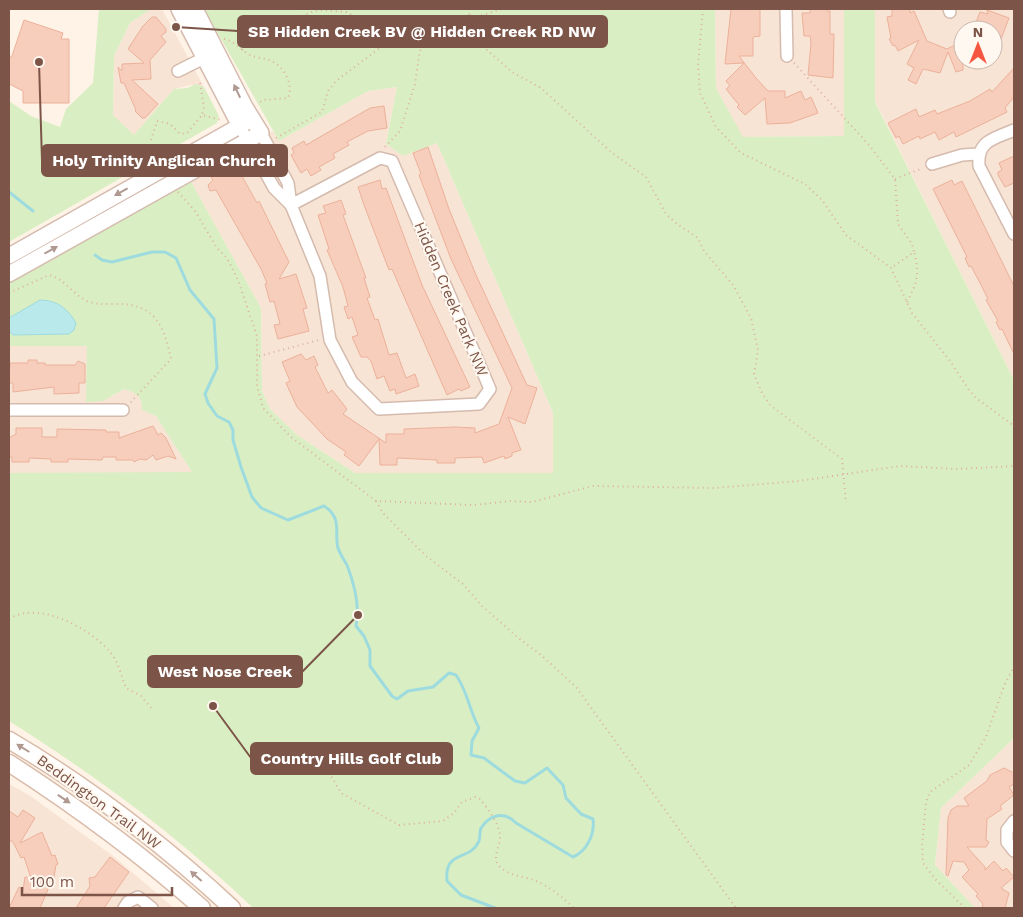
<svg xmlns="http://www.w3.org/2000/svg" width="1023" height="917" font-family="'Work Sans',sans-serif">
	<style>
		.residential { fill: #f7e4d5; fill-rule: evenodd }
		.green { fill: #d9efc3 }
		.water { fill: #b9e9eb; stroke: #9edbde }
		.lines { fill: none; stroke-linecap: round; stroke-linejoin: round }
		.stream { stroke: #9edbde; stroke-width: 3 }
		.building { fill: #f7cdbc; stroke: #ecb19a }
		.minor-casing { stroke: #d5bbae; stroke-width: 14 }
		.tertiary-casing { stroke: #d5bbae; stroke-width: 18 }
		.secondary-casing { stroke: #d9bbaa; stroke-width: 19 }
		.path { stroke: #ddb09e; stroke-width: 2; stroke-dasharray: 1 4; stroke-linecap: butt }
		.minor { stroke: #fff; stroke-width: 11 }
		.tertiary { stroke: #fff; stroke-width: 15 }
		.secondary { stroke: #fff; stroke-width: 16 }
		.oneway { fill: #b09991 }
		.labels { text-anchor: middle; dominant-baseline: central; stroke-width: 4; stroke-linejoin: round; paint-order: stroke }
		.street-label { font-size: 15px; fill: #7c5548; stroke: #fff8f0 }
		.leader { fill: none; stroke: #7c5548; stroke-width: 2 }
		.callout-dot { fill: #7c5548; stroke: #fff8f0; stroke-width: 2 }
		.callout { fill: #7c5548; stroke: #7c5548; stroke-width: 2 }
		.callout-label { font-size: 16px; text-anchor: middle; font-weight: bold; fill: #fff }
	</style>
	<rect width="100%" height="100%" fill="#fff3e7"/>
	<!-- residential -->
	<g class="residential">
		<polygon points="151,9 162,9 204,87 191,85 174,89 134,135 113,115 114,56 130,23"/>
		<polygon points="715,9 844,9 844,136 742,137 716,88"/>
		<path d="M 875,9 L 1014,9 L 1014,380 L 875,101 ZM 963,30 L 993,30 L 993,60 L 963,60 Z"/>
		<polygon points="397,87 386,144 403,156 437,143 553,413 553,473 355,473 297,435 270,409 262,391 261,308 189,178 273,131 279,141 368,91"/>
		<polygon points="9,346 87,346 111,397 124,389 135,392 142,401 142,410 156,416 193,473 9,473"/>
		<polygon points="1014,738 1014,908 975,908 935,865 941,808"/>
		<polygon points="9,784 29,795 113,856 174,908 9,908"/>
	</g>
	<!-- green -->
	<g class="green">
		<polygon points="99,9 151,9 130,23 114,56 113,115 134,135 174,89 187,88 196,84 204,87 219,116 217,123 9,242 9,101 31,116 60,127 66,109 93,83"/>
		<path d="M 204,9 L 715,9 L 716,88 L 743,137 L 844,136 L 844,9 L 875,9 L 875,102 L 1014,380 L 1014,738 L 941,808 L 935,865 L 975,908 L 253,908 C 179,837 96,776 9,721 L 9,473 L 192,472 L 156,416 L 142,410 C 143,397 135,392 124,389 L 103,401 L 86,402 L 87,346 L 9,346 L 9,281 L 189,178 L 261,308 L 262,391 L 270,409 L 297,435 L 355,473 L 553,473 L 553,413 L 437,143 L 403,156 L 386,144 L 397,87 L 368,91 L 279,141 Z"/>
	</g>
	<!-- water -->
	<path class="water" d="M 40,300 C 57,300 68,309 76,323 L 74,330 L 69,334 L 13,335 L 9,331 L 9,318 Z"/>
	<g class="lines">
		<!-- stream -->
		<g class="stream">
			<polyline points="9,192 33,211"/>
			<path d="M 95,255 L 102,260 L 112,262 L 152,252 L 165,252 L 176,258 L 190,290 L 214,319 L 217,368 L 205,394 L 208,403 L 217,416 L 229,422 L 233,430 L 233,440 L 241,467 L 252,497 L 261,508 L 288,520 L 324,506 C 343,518 334,533 338,548 C 340,554 344,560 347,565 C 354,583 360,607 356,626 L 364,636 L 370,650 L 370,666 L 392,696 L 397,699 L 408,691 L 433,687 L 449,673 L 456,675 C 468,692 469,710 479,728 L 472,741 L 471,755 L 484,758 L 515,781 L 525,783 L 547,768 L 563,785 L 566,798 L 581,814 L 593,819 C 595,834 587,851 573,857 L 516,823 C 505,811 490,814 481,828 C 479,832 481,839 478,843 C 469,861 444,850 447,881 L 461,895 L 495,908"/>
		</g>
	</g>
	<!-- building -->
	<g class="building">
		<polygon points="731,9 760,9 760,36 753,37 753,56 739,56 756,78 768,91 785,91 785,98 801,91 805,100 811,97 818,113 790,123 767,124 765,98 745,115 737,107 739,105 726,89 730,86 726,81 744,63 725,64"/>
		<polygon points="810,9 827,9 827,11 830,11 830,34 834,34 833,78 808,75 811,43 810,36 804,36 802,13 810,13"/>
		<polygon points="892,9 910,9 910,13 914,11 927,41 947,49 963,41 963,70 956,72 948,52 940,73 923,69 916,84 908,80 914,68 907,64 919,40 898,51 895,45 893,46 889,39 891,38 887,17 892,16"/>
		<polygon points="987,10 1009,18 995,55 993,30 973,30 980,12 988,14"/>
		<polygon points="152,17 156,17 166,29 166,32 161,36 166,42 150,60 151,79 132,80 158,104 145,118 142,118 135,111 136,110 124,83 121,83 118,67 122,71 122,64 144,63 128,49 143,26"/>
		<polygon points="24,20 63,33 61,39 69,39 69,103 23,103 23,91 9,84 9,58 12,56"/>
		<polygon points="970,60 994,60 974,69"/>
		<polygon points="1014,68 1014,97 1005,108 1007,112 956,137 954,132 939,140 935,132 920,139 919,136 903,144 899,136 896,138 888,123 916,109 919,117 935,110 937,114 970,101 990,89 992,92"/>
		<polygon points="384,106 387,128 368,131 347,142 349,145 333,154 335,158 319,167 321,170 311,176 307,169 301,173 291,155 294,153 292,148 304,141 306,145 370,108"/>
		<polygon points="428,147 449,209 476,275 527,385 537,388 525,424 508,417 521,450 512,453 512,456 505,459 504,456 484,463 482,457 455,458 455,463 437,463 437,460 397,458 397,465 380,465 379,439 359,466 344,455 346,452 327,439 297,407 286,383 290,381 282,362 301,354 306,360 314,356 318,365 315,367 328,393 332,390 347,409 343,414 386,443 386,434 404,434 404,429 455,427 475,428 475,433 499,424 512,388 451,259 419,175 421,174 413,153"/>
		<polygon points="1014,156 1014,183 1005,187 998,175 998,172 1002,170 999,163"/>
		<polygon points="229,166 232,172 238,169 257,203 259,201 284,252 289,262 279,279 296,274 307,308 303,309 309,331 278,339 274,325 280,324 274,301 270,302 265,284 267,283 261,269 216,190 210,191 208,185 213,180 210,175"/>
		<polygon points="380,180 382,189 386,188 422,285 470,387 461,391 459,389 447,395 392,269 389,270 364,205 358,187"/>
		<polygon points="952,180 954,185 962,181 1014,286 1014,354 1002,329 1000,330 996,322 998,321 986,300 988,299 979,281 971,266 969,267 965,258 967,257 933,189"/>
		<polygon points="341,200 346,214 343,215 366,278 364,278 370,297 367,298 375,320 378,319 389,355 397,353 406,378 415,374 419,386 396,394 395,389 390,391 384,376 377,379 371,361 367,357 361,357 352,337 358,335 352,317 348,319 344,307 348,306 343,287 327,250 329,249 318,215 326,213 323,206"/>
		<polygon points="28,360 37,360 37,363 45,363 45,365 75,365 78,361 85,364 85,383 79,383 79,393 54,394 54,387 13,392 13,383 9,383 10,363 28,363"/>
		<polygon points="153,426 158,435 161,433 166,438 176,459 168,456 156,460 153,455 146,460 140,459 134,462 133,460 116,460 116,457 103,457 102,460 68,459 68,462 51,462 51,459 29,458 29,462 12,462 12,457 9,457 9,438 16,434 16,428 42,428 42,437 57,437 57,429 106,430 106,432 119,432 119,438"/>
		<polygon points="1004,768 1014,773 1014,784 1009,787 1014,795 1000,806 1002,809 987,819 986,840 989,842 986,847 967,847 985,867 985,870 994,861 1003,871 1006,868 1014,877 1001,888 1009,893 1005,908 982,908 983,904 976,896 978,894 962,877 969,870 964,862 953,861 948,876 946,875 948,818 951,810 957,806 969,806 964,798 987,781 990,775"/>
		<polygon points="23,810 35,818 20,843 42,832 52,856 55,855 58,864 56,865 52,888 49,887 40,908 9,908 19,887 23,890 25,877 31,878 24,857 21,858 13,842 9,840 9,811 18,817"/>
		<polygon points="110,857 129,872 104,908 76,908 90,886 89,878 95,877"/>
	</g>
	<g class="lines">
		<defs>
			<g id="minor">
				<polyline points="786,9 787,56"/>
				<polyline points="949,9 950,12"/>
				<polyline points="178,71 210,55"/>
				<path d="M 1014,130 C 994,139 977,140 979,166 L 1014,234"/>
				<polyline points="261,133 288,183 291,205 320,276 330,340 352,382 379,409 479,404 490,389 392,161 380,158 291,205"/>
				<polyline points="244,134 274,188 291,205"/>
				<polyline points="932,164 962,155 978,154"/>
				<polyline points="9,410 123,410"/>
				<polyline points="1014,821 1007,830 1007,842 1014,851"/>
				<polyline points="124,908 128,902 138,897 152,908"/>
			</g>
			<g id="tertiary">
				<polyline points="179,9 240,126"/>
				<polyline points="9,256 252,119"/>
				<polyline points="9,274 261,133 245,107 195,9"/>
			</g>
			<g id="secondary">
				<path d="M 9,740 C 89,787 164,845 232,908"/>
				<path d="M 9,763 C 77,807 141,854 202,908"/>
			</g>
		</defs>
		<!-- minor casing -->
		<use href="#minor" class="minor-casing"/>
		<!-- tertiary casing -->
		<use href="#tertiary" class="tertiary-casing"/>
		<!-- secondary casing -->
		<use href="#secondary" class="secondary-casing"/>
		<!-- path -->
		<g class="path">
			<polyline points="468,9 473,28 487,50 512,72 541,88 611,152 646,177 666,214 677,224 698,238 704,251 733,285 751,318 758,350 754,374 762,393 770,405 842,459 846,503"/>
			<polyline points="703,9 698,65 700,93 716,127 741,153 805,184 822,200 846,235 891,268 912,313 950,361 969,390 976,398 1014,426"/>
			<polyline points="436,30 481,44"/>
			<path d="M 224,39 C 234,40 241,51 250,55 C 256,58 263,58 269,60 C 284,65 294,84 288,98 L 263,100 L 257,104"/>
			<polyline points="242,50 270,27 318,10 347,12 363,22 409,32"/>
			<polyline points="794,63 869,145 895,179 898,224 912,244 914,252 891,268"/>
			<polyline points="200,83 204,107 202,115"/>
			<polyline points="276,138 322,112 328,91 336,81 385,44 410,32 444,27 502,9"/>
			<polyline points="151,140 157,121 170,124 180,134 187,133 202,115 221,120"/>
			<polyline points="385,147 400,131 415,84 419,56 424,36 429,29"/>
			<polyline points="895,179 923,168"/>
			<polyline points="178,192 195,211 217,248 227,258 238,280 257,336 257,386 263,408 291,437 376,501 473,505 511,501 532,502 593,486 714,488 799,481 900,466 958,469 1014,466"/>
			<path d="M 9,293 L 49,275 C 65,279 72,294 87,301 C 97,305 108,304 118,304 C 156,304 164,327 171,359 L 130,403"/>
			<path d="M 907,302 C 917,284 920,272 914,252"/>
			<polyline points="259,356 319,340"/>
			<polyline points="376,501 383,513 426,556 463,584 482,606 521,640 541,655 576,687 736,908"/>
			<polyline points="1014,579 1014,589"/>
			<path d="M 9,619 C 38,600 90,628 110,652 C 119,662 121,676 126,688 L 141,696 L 152,709"/>
			<path d="M 319,755 L 341,793 L 399,825 L 443,821 L 454,813 L 462,802 L 475,797 L 480,799 C 487,808 500,824 500,837 C 500,847 491,858 500,867 C 509,876 524,876 536,881 C 550,887 562,897 574,908"/>
			<polyline points="965,908 935,879 923,863 922,845 926,802 930,792 969,765 986,737 1004,686 1014,666"/>
		</g>
		<!-- minor -->
		<use href="#minor" class="minor"/>
		<!-- tertiary -->
		<use href="#tertiary" class="tertiary"/>
		<!-- secondary -->
		<use href="#secondary" class="secondary"/>
	</g>
	<!-- one-way arrows -->
	<defs><path id="oneway-solid" d="M-6-.8H1V-3.2L6.5 0L1 3.2V.8H-6Z" transform="scale(1.25)"/></defs>
	<g class="oneway">
		<use href="#oneway-solid" transform="translate(237 91) rotate(-115)"/>
		<use href="#oneway-solid" transform="translate(121 192) rotate(151)"/>
		<use href="#oneway-solid" transform="translate(51 250) rotate(-29)"/>
		<use href="#oneway-solid" transform="translate(23 748) rotate(-148)"/>
		<use href="#oneway-solid" transform="translate(64 799) rotate(34)"/>
		<use href="#oneway-solid" transform="translate(196 876) rotate(-139)"/>
	</g>
	<g class="labels">
		<!-- street labels -->
		<g class="street-label">
			<text transform="translate(451 299) rotate(67)">Hidden Creek Park NW</text>
			<text transform="translate(99 802) rotate(36)">Beddington Trail NW</text>
		</g>
	</g>
	<!-- callouts -->
	<path class="leader" d="M176 27L238 31M39 62L42 161M358 615L302 672M213 706L251 758"/>
	<g class="callout-dot">
		<circle cx="176" cy="27" r="5"/>
		<circle cx="39" cy="62" r="5"/>
		<circle cx="358" cy="615" r="5"/>
		<circle cx="213" cy="706" r="5"/>
	</g>
	<g class="callout">
		<rect x="238" y="16" width="369" height="31" rx="5"/>
		<rect x="42" y="145" width="245" height="31" rx="5"/>
		<rect x="148" y="656" width="154" height="31" rx="5"/>
		<rect x="251" y="743" width="201" height="31" rx="5"/>
	</g>
	<g class="callout-label">
		<text x="422" y="37">SB Hidden Creek BV @ Hidden Creek RD NW</text>
		<text x="164" y="166">Holy Trinity Anglican Church</text>
		<text x="225" y="677">West Nose Creek</text>
		<text x="351" y="764">Country Hills Golf Club</text>
	</g>
	<!-- border -->
	<rect width="1023" height="917" fill="none" stroke="#7c5548" stroke-width="20"/>
	<!-- north arrow -->
	<g transform="translate(978 45)"><circle r="24" fill="#fff8f0" stroke="#cbb7ad"/>
	<path d="M0-4L9 19L0 12L-9 19Z" fill="#f55640"/>
	<text y="-8" font-size="14" font-weight="bold" text-anchor="middle" fill="#7c5548">N</text>
	</g>
	<!-- scale -->
	<path d="M22 887v8h150v-8" fill="none" stroke="#7c5548" stroke-width="2.5"/>
	<text x="30" y="887" font-size="15" fill="#7c5548" stroke="#fff8f0" stroke-width="4" paint-order="stroke">100 m</text>
</svg>
